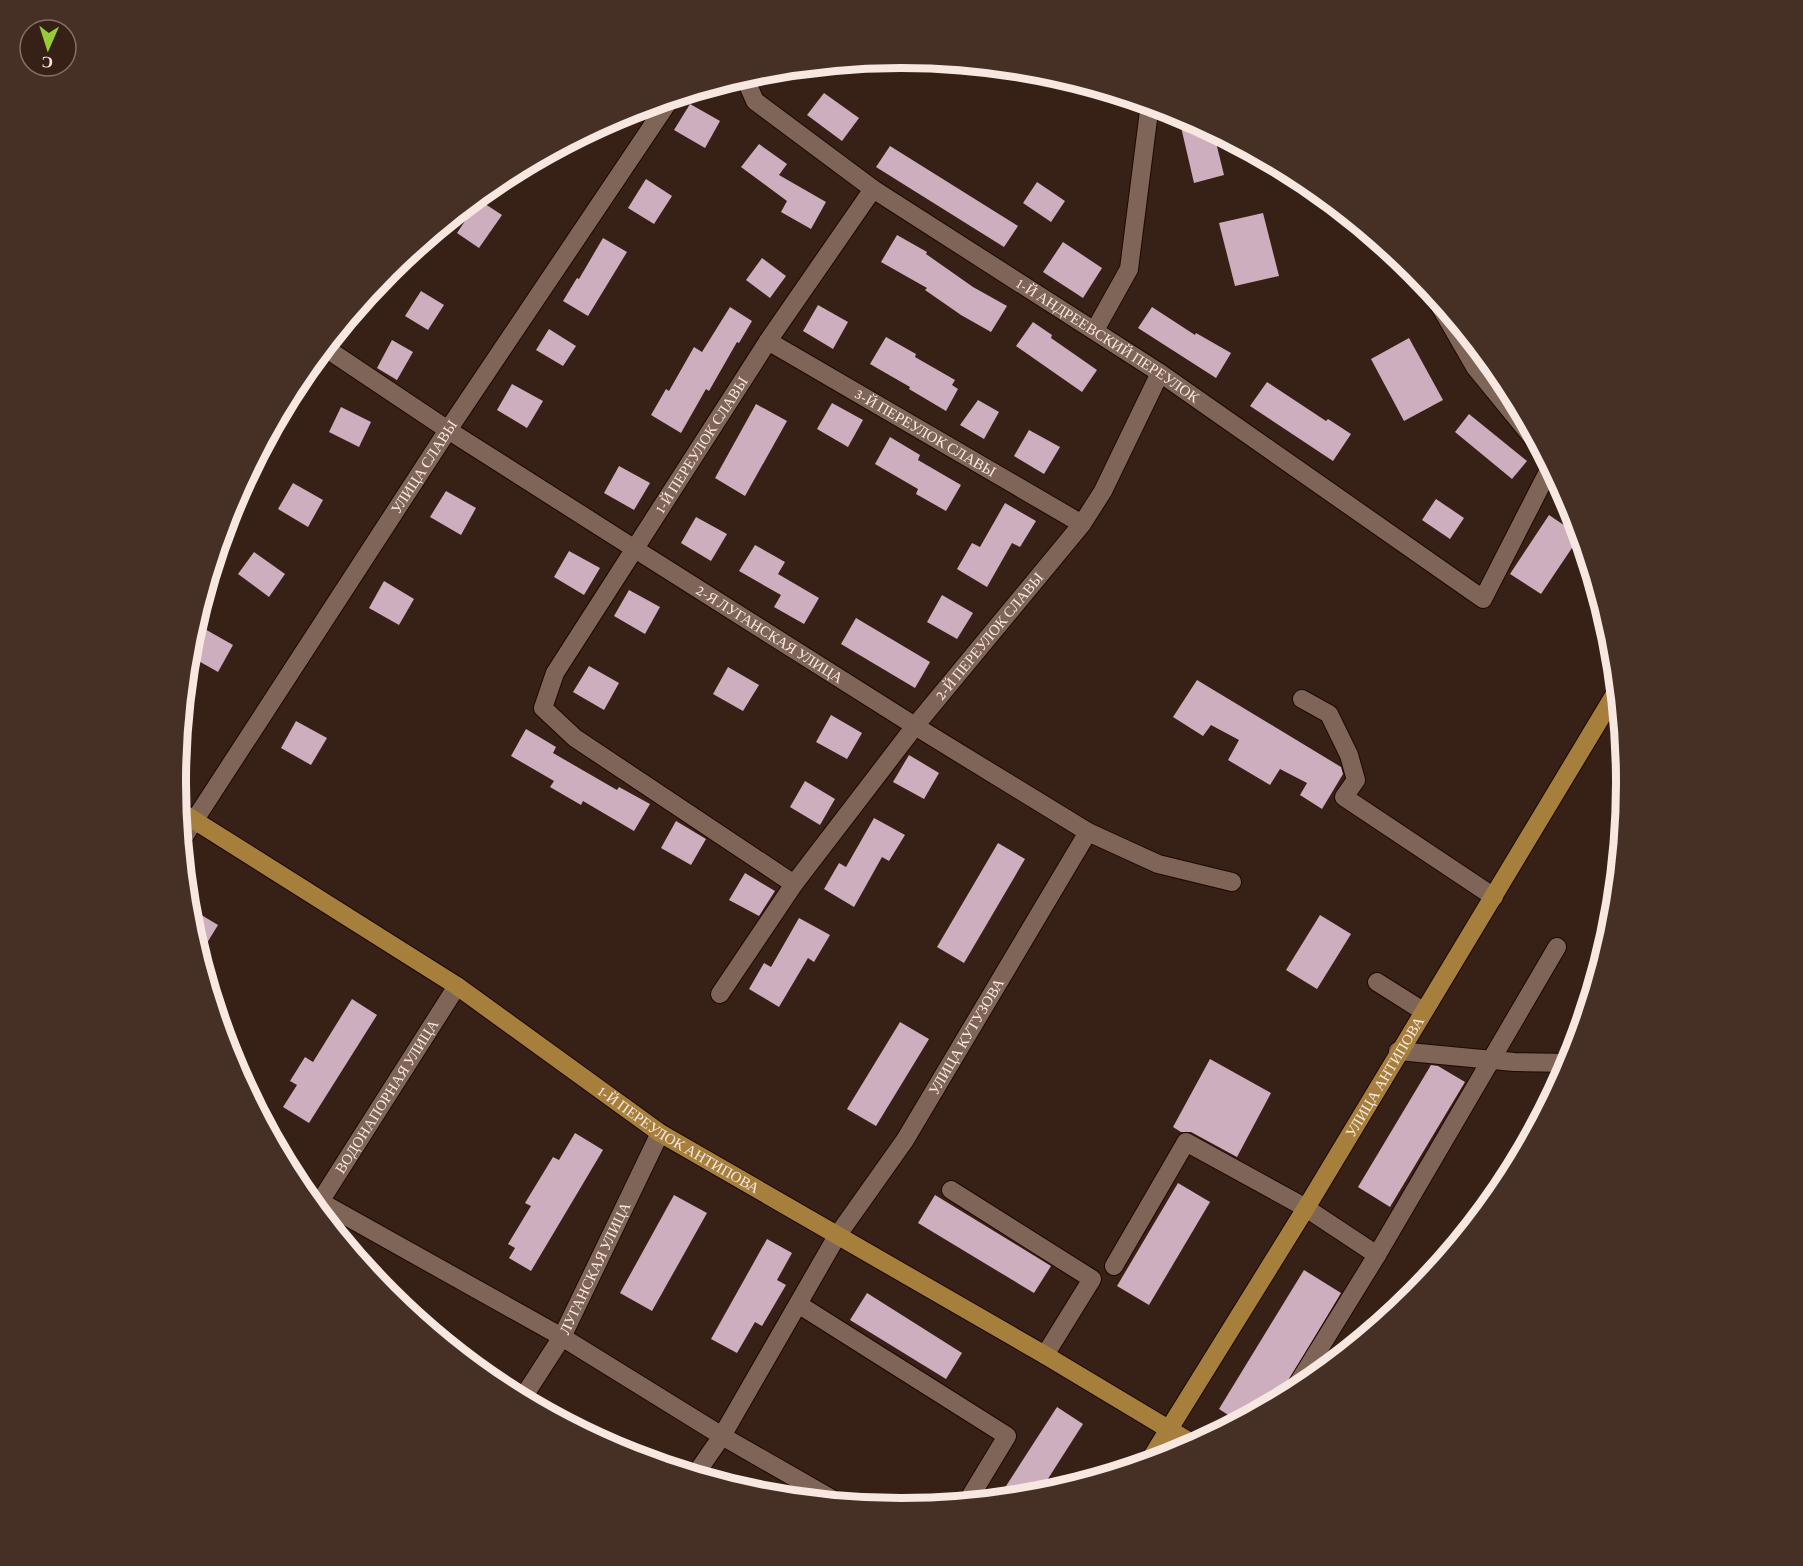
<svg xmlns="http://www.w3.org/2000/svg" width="1803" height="1566" font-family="'Crimson Pro',serif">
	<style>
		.building { fill: #cdaebe }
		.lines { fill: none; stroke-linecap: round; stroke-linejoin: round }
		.minor-casing { stroke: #1d0902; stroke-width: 20 }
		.major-casing { stroke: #1d0902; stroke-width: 20 }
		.minor { stroke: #7f6458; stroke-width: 18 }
		.major { stroke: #a77f3c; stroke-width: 18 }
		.labels { text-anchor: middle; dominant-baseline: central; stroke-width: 6; stroke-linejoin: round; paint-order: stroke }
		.street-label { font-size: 15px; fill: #f7e7e0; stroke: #372016 }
		.rim { fill: none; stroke: #f7e7e0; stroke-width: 8 }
	</style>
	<rect width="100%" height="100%" fill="#372016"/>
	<!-- building -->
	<g class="building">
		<polygon points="824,93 859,118 842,141 807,115"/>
		<polygon points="690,104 720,121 705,148 674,130"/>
		<polygon points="1199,123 1213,130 1224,175 1194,183 1181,127"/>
		<polygon points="759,144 787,164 779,175 826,202 811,229 781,212 787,201 741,167"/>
		<polygon points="890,146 1018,226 1004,247 876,167"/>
		<polygon points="646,179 672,196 654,224 628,208"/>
		<polygon points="1037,182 1065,201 1051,222 1023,203"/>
		<polygon points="479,200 502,215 479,248 457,233"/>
		<polygon points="1263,213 1279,276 1235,286 1219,223"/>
		<polygon points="897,235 927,252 926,254 973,287 1007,306 991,332 961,315 925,290 927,288 881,262"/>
		<polygon points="603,238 627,252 588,316 563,301 577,278 579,279"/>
		<polygon points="1063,242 1102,268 1083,298 1043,272"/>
		<polygon points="762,258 786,276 770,298 746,280"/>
		<polygon points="421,291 444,305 428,330 405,316"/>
		<polygon points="818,305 848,322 833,349 803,331"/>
		<polygon points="730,307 752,321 739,343 737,342 709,391 706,389 681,433 651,415 666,389 669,391 694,347 702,352"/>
		<polygon points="1152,307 1195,335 1196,333 1231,353 1216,378 1138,328"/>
		<polygon points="1033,322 1052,335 1051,338 1097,370 1082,392 1016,346"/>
		<polygon points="549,329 576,346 563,366 536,350"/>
		<polygon points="886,337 916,354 915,357 955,380 952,385 958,389 946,411 909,389 910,387 870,364"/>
		<polygon points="1409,338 1443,400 1404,421 1371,359"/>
		<polygon points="392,340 413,352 397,380 377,368"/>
		<polygon points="1267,382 1326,421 1328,419 1351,434 1333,461 1250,406"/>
		<polygon points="512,384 543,401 527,428 497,410"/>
		<polygon points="978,400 999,412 984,439 960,425"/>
		<polygon points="832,403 863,420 848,447 817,429"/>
		<polygon points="756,404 787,421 745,496 715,478"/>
		<polygon points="341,407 371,422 359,447 329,432"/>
		<polygon points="1469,414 1527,461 1512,479 1455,432"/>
		<polygon points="1029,430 1060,447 1044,474 1014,456"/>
		<polygon points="890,437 920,455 918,460 961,485 946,511 916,494 918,489 875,464"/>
		<polygon points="619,466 650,483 634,510 604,493"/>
		<polygon points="293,483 323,500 308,527 278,509"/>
		<polygon points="446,491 476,508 461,535 430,517"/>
		<polygon points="1436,499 1464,518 1450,539 1422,520"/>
		<polygon points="1005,503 1036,521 1020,547 1012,543 987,587 957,569 972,543 980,547"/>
		<polygon points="1549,515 1580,536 1541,594 1510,574"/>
		<polygon points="696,517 727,534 711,561 681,543"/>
		<polygon points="755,545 785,562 778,574 819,598 804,624 774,607 781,595 739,571"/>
		<polygon points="569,551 600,568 584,595 554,577"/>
		<polygon points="254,552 285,574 269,597 238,574"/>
		<polygon points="384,581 414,599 399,625 369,608"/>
		<polygon points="629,590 660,607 645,634 614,616"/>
		<polygon points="942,595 973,613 957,639 927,622"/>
		<polygon points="856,618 930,662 915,688 841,644"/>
		<polygon points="203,628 233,645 218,672 188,655"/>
		<polygon points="589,666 619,683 604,710 573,692"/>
		<polygon points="728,667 759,685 743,711 713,694"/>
		<polygon points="1197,680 1341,767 1343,774 1322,809 1300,795 1307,783 1280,769 1270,785 1228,760 1239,740 1211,725 1203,736 1173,717"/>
		<polygon points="831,715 862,733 847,759 816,742"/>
		<polygon points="296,721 327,738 311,765 281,748"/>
		<polygon points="526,729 556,747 553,753 617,790 619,787 650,804 634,831 583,801 581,805 550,787 554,781 511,756"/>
		<polygon points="909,755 939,773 924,799 893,782"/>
		<polygon points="805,781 835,799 820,825 790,807"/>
		<polygon points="874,818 905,835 889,861 882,857 854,907 824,889 839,863 846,867"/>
		<polygon points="676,821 706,839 691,865 661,848"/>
		<polygon points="998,843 1025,859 964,963 937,947"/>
		<polygon points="745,873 775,891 759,916 729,900"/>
		<polygon points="188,907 218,925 199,956 189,924"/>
		<polygon points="1320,915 1351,934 1317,989 1286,970"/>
		<polygon points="799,918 830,935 814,962 808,958 779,1007 749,989 764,963 771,967"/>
		<polygon points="352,999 377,1015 309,1123 283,1107 297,1085 290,1081 305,1057 313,1062"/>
		<polygon points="900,1022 929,1039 876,1126 847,1109"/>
		<polygon points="1210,1059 1271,1093 1237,1157 1191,1132 1181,1132 1173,1127"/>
		<polygon points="1431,1065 1438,1066 1465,1082 1390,1207 1358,1187"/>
		<polygon points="575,1133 603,1150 531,1271 509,1258 515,1248 508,1244 531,1206 525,1203 553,1157 559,1160"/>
		<polygon points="1178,1183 1210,1202 1149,1305 1117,1286"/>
		<polygon points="674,1195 707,1213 652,1311 620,1293"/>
		<polygon points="935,1195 1051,1266 1034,1293 918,1223"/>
		<polygon points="767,1239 792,1253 777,1280 786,1285 762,1326 755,1322 737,1353 711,1339"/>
		<polygon points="1304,1270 1341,1293 1275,1403 1239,1422 1219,1409"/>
		<polygon points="867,1293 962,1353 946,1379 850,1320"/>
		<polygon points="1057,1407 1083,1424 1037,1496 997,1500"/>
	</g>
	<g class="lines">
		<defs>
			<g id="minor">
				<path id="s1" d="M 744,76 L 755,101 L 873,189 L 1160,373 L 1483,599 L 1551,466"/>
				<polyline points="1429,287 1475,367 1541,448"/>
				<polyline points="1095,330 1129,269 1150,103"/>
				<path id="s2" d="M 768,341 L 1082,524"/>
				<path id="s3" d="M 324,347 L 448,430 L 635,549 L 915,726 L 1088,832 L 1158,864 L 1232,882"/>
				<polyline points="1302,699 1329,714 1349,755 1356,780 1344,797 1494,897"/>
				<path id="s4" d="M 181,841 L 448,430 L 671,98"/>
				<path id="s5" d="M 794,884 L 575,738 L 543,708 L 555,673 L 768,341 L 873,189"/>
				<polyline points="1377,982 1423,1011"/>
				<path id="s6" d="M 720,994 L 794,884 L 915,726 L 1082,524 L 1103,491 L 1160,373"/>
				<polyline points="1398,1051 1514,1062 1571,1063"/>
				<polyline points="1568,1063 1577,1047"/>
				<polyline points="951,1190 1092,1279 1045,1355"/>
				<polyline points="303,1192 562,1337 722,1436 839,1503"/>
				<path id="s7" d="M 316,1208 L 457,986"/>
				<polyline points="1114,1266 1186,1142 1306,1208 1377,1255"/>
				<polyline points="798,1304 1007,1436 967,1502"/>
				<polyline points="1292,1393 1377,1255 1557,947"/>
				<path id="s8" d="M 522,1399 L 562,1337 L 660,1133"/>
				<path id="s9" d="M 695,1475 L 722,1436 L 837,1236 L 905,1140 L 1088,832"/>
			</g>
			<g id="major">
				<path id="s10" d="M 178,810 L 457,986 L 660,1133 L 1045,1355 L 1195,1445"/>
				<path id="s11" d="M 1148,1463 L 1306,1208 L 1618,689"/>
			</g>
		</defs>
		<!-- minor casing -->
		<use href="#minor" class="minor-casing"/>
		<!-- major casing -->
		<use href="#major" class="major-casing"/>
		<!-- minor -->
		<use href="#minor" class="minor"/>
		<!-- major -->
		<use href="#major" class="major"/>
	</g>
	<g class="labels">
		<!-- street labels -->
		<g class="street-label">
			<text stroke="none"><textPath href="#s1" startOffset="454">1-Й АНДРЕЕВСКИЙ ПЕРЕУЛОК</textPath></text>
			<text stroke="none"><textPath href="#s2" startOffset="182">3-Й ПЕРЕУЛОК СЛАВЫ</textPath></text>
			<text stroke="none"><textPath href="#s5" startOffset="615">1-Й ПЕРЕУЛОК СЛАВЫ</textPath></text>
			<text stroke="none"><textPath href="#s4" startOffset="446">УЛИЦА СЛАВЫ</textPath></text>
			<text stroke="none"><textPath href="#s3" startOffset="530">2-Я ЛУГАНСКАЯ УЛИЦА</textPath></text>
			<text stroke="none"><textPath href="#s6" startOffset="448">2-Й ПЕРЕУЛОК СЛАВЫ</textPath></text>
			<text stroke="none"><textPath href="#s9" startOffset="516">УЛИЦА КУТУЗОВА</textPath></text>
			<text stroke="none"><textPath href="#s11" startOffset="453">УЛИЦА АНТИПОВА</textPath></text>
			<text stroke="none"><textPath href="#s7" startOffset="132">ВОДОНАПОРНАЯ УЛИЦА</textPath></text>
			<text stroke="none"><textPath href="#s10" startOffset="600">1-Й ПЕРЕУЛОК АНТИПОВА</textPath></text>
			<text stroke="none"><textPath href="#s8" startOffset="150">ЛУГАНСКАЯ УЛИЦА</textPath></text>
		</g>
	</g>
	<!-- crop -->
	<path d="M0 0H1803V1566H0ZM186 783a715 715 0 1 1 1430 0a715 715 0 1 1-1430 0Z" fill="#463026" fill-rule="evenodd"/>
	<path class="rim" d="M186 783a715 715 0 1 1 1430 0a715 715 0 1 1-1430 0Z"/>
	<!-- north arrow -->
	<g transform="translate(48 48) rotate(183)"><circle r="28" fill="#372016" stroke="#847067" stroke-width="1.5"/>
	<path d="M0-4.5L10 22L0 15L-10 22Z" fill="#96cc3a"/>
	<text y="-9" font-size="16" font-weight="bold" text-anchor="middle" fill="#f7e7e0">С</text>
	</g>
</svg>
